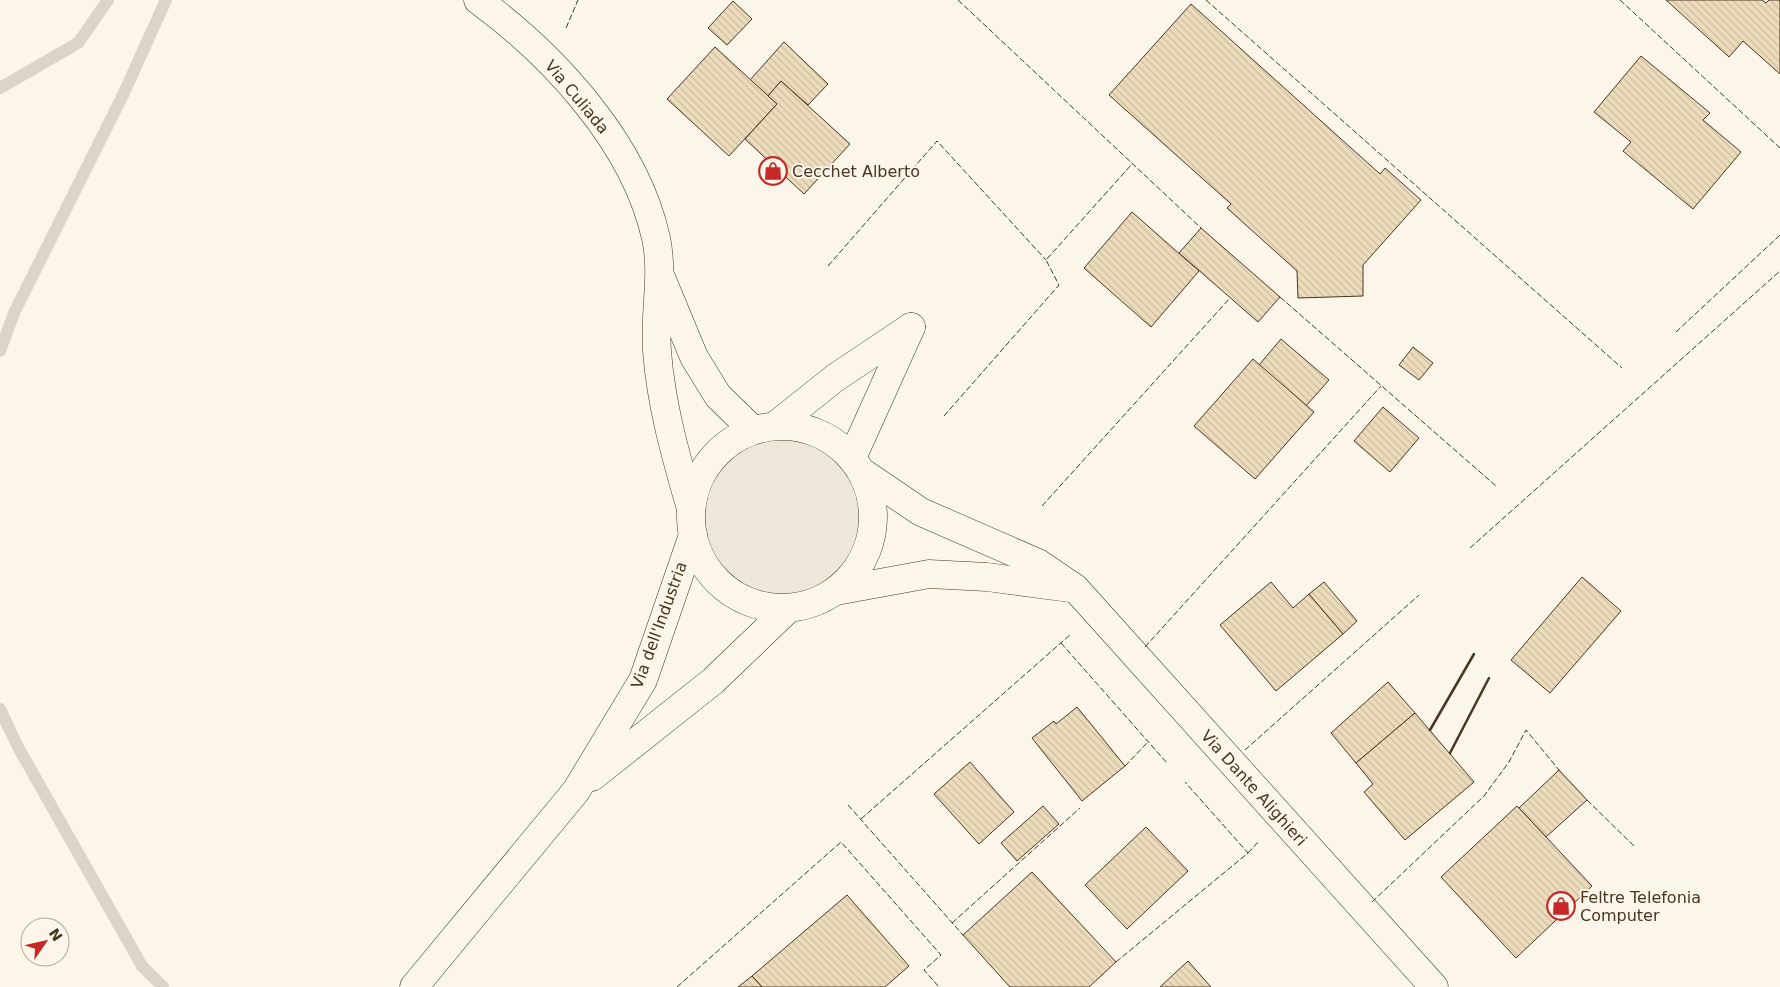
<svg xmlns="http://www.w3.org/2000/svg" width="1780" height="987" font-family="'DejaVu Sans',sans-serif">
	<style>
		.grass { fill: #ede6d9; stroke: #887966 }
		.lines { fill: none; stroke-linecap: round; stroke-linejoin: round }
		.stream { stroke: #dcd4c6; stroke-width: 12 }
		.building { fill: url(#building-back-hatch); stroke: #4a3520 }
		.street-casing { stroke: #4a3520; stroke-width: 29 }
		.secondary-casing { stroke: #4a3520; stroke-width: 29 }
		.primary-casing { stroke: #4a3520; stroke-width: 29 }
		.street { stroke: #fbf6e9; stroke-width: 28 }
		.secondary { stroke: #fbf6e9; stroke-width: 28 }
		.primary { stroke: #fbf6e9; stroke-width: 28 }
		.fence { stroke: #4a3520; stroke-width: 1; stroke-dasharray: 6 2.5; stroke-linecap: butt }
		.wall { stroke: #4a3520; stroke-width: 2.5 }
		.labels { text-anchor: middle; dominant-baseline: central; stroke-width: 4; stroke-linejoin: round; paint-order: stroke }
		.street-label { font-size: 16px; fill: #4a3520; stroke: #fbf6e9 }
		.poi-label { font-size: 16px; fill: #4a3520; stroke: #fbf6e9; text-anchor: start }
	</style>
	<defs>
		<pattern id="building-back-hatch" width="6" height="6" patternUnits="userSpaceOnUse" patternTransform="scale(1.25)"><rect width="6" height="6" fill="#ecdcbc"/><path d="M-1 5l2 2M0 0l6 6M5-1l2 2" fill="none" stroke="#ccbda1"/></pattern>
	</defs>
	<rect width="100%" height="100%" fill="#fbf6e9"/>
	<!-- grass -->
	<circle class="grass" cx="782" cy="517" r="84"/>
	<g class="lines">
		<!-- stream -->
		<g class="stream">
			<polyline points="0,88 78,43 108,0"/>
			<polyline points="0,351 14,313 123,95 166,0"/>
			<polyline points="0,709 18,747 142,966 163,987"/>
		</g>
	</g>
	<!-- building -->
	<g class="building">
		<polygon points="1666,0 1762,0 1766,3 1769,0 1780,0 1780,74 1743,41 1729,57"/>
		<polygon points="733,1 752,19 727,45 708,28"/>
		<polygon points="1191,4 1380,174 1385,168 1421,200 1363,265 1363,296 1298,298 1297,271 1227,208 1231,204 1109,95"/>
		<polygon points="784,42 828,84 808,105 781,81 768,96 750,80"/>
		<polygon points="715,47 777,104 729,156 667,99"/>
		<polygon points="1641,56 1710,113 1703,120 1741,152 1693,209 1623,151 1631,142 1594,112"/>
		<polygon points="781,81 850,144 804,194 745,139 777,104 768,96"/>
		<polygon points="1132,212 1199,271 1151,327 1084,268"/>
		<polygon points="1201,228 1280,297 1258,322 1179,253"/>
		<polygon points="1281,339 1329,380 1306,406 1259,365"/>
		<polygon points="1413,347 1433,363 1419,380 1399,365"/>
		<polygon points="1253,359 1314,412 1255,479 1194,426"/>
		<polygon points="1383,407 1419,438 1390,472 1354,441"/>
		<polygon points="1582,577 1621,611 1550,693 1511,660"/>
		<polygon points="1271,582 1293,608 1309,594 1343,634 1276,691 1220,625"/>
		<polygon points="1324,582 1357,621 1343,634 1309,594"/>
		<polygon points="1388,682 1415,713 1356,763 1331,733"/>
		<polygon points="1077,707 1125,766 1082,801 1032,738 1054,721 1056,724"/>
		<polygon points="1415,713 1474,782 1405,840 1364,792 1373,784 1356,763"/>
		<polygon points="970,762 1014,812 979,844 934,794"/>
		<polygon points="1559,770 1587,800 1546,837 1519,808"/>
		<polygon points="1043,806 1059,824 1017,861 1001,843"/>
		<polygon points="1517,806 1592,886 1516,958 1441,877"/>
		<polygon points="1146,827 1188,871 1127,929 1085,885"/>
		<polygon points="1032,872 1116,962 1089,987 1010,987 963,935"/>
		<polygon points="847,895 909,966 885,987 762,987 752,976"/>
		<polygon points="1188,961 1211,987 1160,987"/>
		<polygon points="752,976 762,987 738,987"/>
	</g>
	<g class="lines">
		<defs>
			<g id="street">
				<polyline points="776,425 835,378 911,327"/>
				<polyline points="852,458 911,327"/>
			</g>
			<g id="secondary">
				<polyline points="592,777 713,681 788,609"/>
				<polyline points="414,987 576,791 643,680 693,535"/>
			</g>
			<g id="primary">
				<path d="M 478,0 C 554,56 635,143 656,238 C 664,275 654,313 657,351 C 661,405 676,457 691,509"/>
				<polyline points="660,275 694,357 718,396 753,430"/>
				<circle cx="782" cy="517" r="91"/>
				<polyline points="862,472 921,512 1038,563 1075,588 1434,987"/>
				<polyline points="836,591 929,574 987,577 1070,588"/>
			</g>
		</defs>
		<!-- street casing -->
		<use href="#street" class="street-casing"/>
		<!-- secondary casing -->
		<use href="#secondary" class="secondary-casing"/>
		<!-- primary casing -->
		<use href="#primary" class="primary-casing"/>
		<!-- street -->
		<use href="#street" class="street"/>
		<!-- secondary -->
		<use href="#secondary" class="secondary"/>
		<!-- primary -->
		<use href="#primary" class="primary"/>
		<!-- fence -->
		<g class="fence">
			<polyline points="958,0 1201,228"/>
			<polyline points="1206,0 1622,368"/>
			<polyline points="1620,0 1780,148"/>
			<polyline points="566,28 578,0"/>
			<polyline points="828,266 937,141 1046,260"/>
			<polyline points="1280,297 1496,486"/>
			<polyline points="1676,332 1780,235"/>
			<polyline points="944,416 1059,285 1046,260 1132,164"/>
			<polyline points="1042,506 1230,298"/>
			<polyline points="1470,548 1780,271"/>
			<polyline points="1061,643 1167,763"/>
			<polyline points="1145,647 1381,386"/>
			<polyline points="1245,750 1419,595"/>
			<polyline points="1125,766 1148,742"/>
			<polyline points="1587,800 1635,847"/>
			<polyline points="848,805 963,935"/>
			<polyline points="861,819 1071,634"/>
			<polyline points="1248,853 1259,841"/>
			<polyline points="1372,902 1484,796 1509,762 1526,730 1559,770"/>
			<polyline points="952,923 1080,808"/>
			<polyline points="1116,962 1248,853 1185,782"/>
			<polyline points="677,987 841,842 941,955 924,970 939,987"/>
		</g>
		<!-- wall -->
		<g class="wall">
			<polyline points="1430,730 1474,654"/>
			<polyline points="1450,753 1489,678"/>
		</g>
	</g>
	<!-- icons -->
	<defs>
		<symbol id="shop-ring" viewBox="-11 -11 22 22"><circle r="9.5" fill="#fbf6e9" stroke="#c62828" stroke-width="1.5"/><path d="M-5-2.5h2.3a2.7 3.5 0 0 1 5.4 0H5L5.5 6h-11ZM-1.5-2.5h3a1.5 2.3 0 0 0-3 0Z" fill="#c62828"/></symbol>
	</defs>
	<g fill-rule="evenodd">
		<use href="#shop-ring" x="757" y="155" width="32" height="32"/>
		<use href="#shop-ring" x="1545" y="890" width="32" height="32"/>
	</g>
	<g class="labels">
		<!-- street labels -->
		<g class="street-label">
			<text transform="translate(577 97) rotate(50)">Via Culiada</text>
			<text transform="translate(659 625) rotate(-70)">Via dell'Industria</text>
			<text transform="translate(1254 788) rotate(48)">Via Dante Alighieri</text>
		</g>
		<!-- poi labels -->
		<g class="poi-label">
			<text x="792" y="171">Cecchet Alberto</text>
			<text x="1580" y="897">Feltre Telefonia<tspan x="1580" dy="18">Computer</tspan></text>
		</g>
	</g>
	<!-- north arrow -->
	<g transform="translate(45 942) rotate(56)"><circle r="24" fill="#fbf6e9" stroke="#b4a999"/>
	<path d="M0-4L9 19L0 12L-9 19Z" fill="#c62828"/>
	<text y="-8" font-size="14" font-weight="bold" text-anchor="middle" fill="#4a3520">N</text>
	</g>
</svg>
